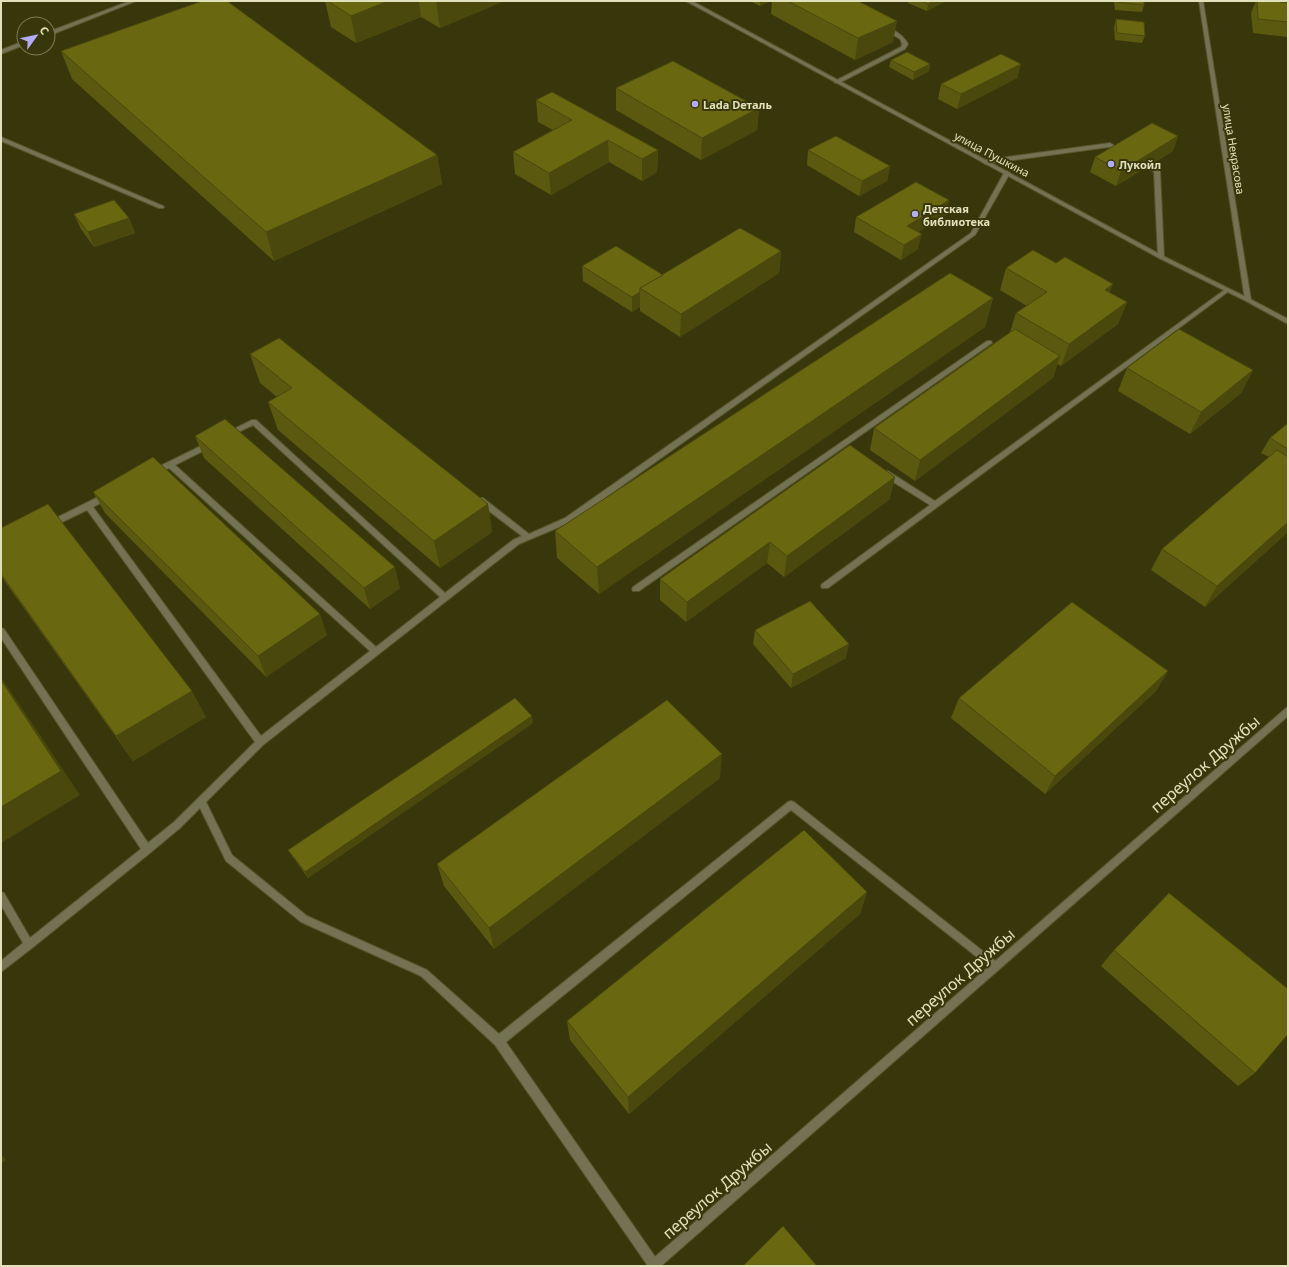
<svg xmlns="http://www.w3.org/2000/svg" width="1289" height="1267" font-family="'Noto Sans',sans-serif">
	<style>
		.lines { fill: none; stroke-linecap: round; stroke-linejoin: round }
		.service-casing { stroke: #56562c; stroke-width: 2 }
		.minor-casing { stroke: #56562c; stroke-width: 2 }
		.tertiary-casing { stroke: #56562c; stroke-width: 2 }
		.service { fill: #737354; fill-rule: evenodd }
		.minor { fill: #737354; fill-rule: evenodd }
		.tertiary { fill: #737354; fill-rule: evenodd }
		.wall { fill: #5b590f }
		.shaded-wall { fill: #4a480c }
		.building { fill: #6a6711; stroke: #4a480c }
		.poi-dot { fill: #b4acf9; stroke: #38370c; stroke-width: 1.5 }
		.labels { text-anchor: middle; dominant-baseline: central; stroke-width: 4; stroke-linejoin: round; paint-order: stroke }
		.far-poi-label { font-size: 11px; font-weight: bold; fill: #e1e1bb; stroke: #38370c; text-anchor: start }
		.far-street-label { font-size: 11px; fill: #e1e1bb; stroke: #38370c }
		.near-street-label { font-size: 16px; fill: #e1e1bb; stroke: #38370c }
	</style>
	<rect width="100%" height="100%" fill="#38370c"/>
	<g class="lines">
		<defs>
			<g id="service">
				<polygon points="130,1 136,1 48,36 48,32"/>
				<path d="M 883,27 C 892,27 904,36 908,44 L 905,49 L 839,83 L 835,83 L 835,81 L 901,47 L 902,44 L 900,39 L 883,29 Z"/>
				<polygon points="24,41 24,45 1,54 1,50"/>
				<polygon points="1,137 163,206 164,207 163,208 159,208 1,141"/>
				<polygon points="1110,143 1125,152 1120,153 1109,147 985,164 982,162 985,160"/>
				<polygon points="1149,164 1160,171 1164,257 1161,259 1158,257 1154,172 1147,167 1147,165"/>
				<polygon points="1007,171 1010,173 975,235 571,522 519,544 263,745 206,802 232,855 307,916 427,970 499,1034 788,802 791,801 794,802 998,963 1000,966 998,969 995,971 992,969 791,810 506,1042 658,1261 659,1266 648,1266 495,1045 421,976 301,922 226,861 200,808 180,828 150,853 32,948 1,972 1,961 23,943 1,905 1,892 4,893 30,938 141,849 1,638 1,628 4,629 148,843 174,822 255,742 87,510 54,526 48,526 47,524 48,522 104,494 110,494 111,496 110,498 93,507 261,736 370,651 169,468 155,475 151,472 152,470 207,443 211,443 213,445 211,447 175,465 376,647 440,597 253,425 230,436 226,434 228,432 252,420 256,420 445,593 513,540 522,536 477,502 476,500 477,498 483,498 529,534 565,518 971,233 1004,173"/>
				<polygon points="1227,288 1230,290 1229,291 828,588 822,588 821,586 822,584 930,505 882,475 881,473 882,471 888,471 935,501"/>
				<polygon points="987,341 991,341 992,343 639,591 633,591 632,589 633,587"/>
			</g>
			<g id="minor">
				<polygon points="1199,1 1203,1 1251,300 1248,302 1245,300"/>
				<polygon points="1288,707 1288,716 661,1266 647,1266 649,1262 1285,709"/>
			</g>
			<polygon id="tertiary" points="686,1 692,1 1163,256 1250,299 1288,319 1288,324 1246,301 1159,258"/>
		</defs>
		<!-- service casing -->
		<use href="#service" class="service-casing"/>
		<!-- minor casing -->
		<use href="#minor" class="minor-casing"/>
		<!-- tertiary casing -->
		<use href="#tertiary" class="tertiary-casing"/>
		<!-- service -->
		<use href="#service" class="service"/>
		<!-- minor -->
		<use href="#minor" class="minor"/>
		<!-- tertiary -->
		<use href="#tertiary" class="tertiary"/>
	</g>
	<!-- wall -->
	<g class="wall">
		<polygon points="325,1 504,1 440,28 421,17 356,43 331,27"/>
		<polygon points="750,1 771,1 760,6"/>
		<polygon points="772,1 858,1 893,42 855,60 771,14"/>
		<polygon points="908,1 946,1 927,11 908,3"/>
		<polygon points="1114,1 1144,1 1144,5 1142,12 1115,10"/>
		<polygon points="1256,1 1274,1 1288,3 1288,37 1253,33 1251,13"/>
		<polygon points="1116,19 1145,36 1142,43 1115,40 1114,27"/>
		<polygon points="61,51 437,155 442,184 274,261 72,79"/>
		<polygon points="891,60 930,64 929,71 913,80 889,67"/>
		<polygon points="1021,64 1017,78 957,109 938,99 941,84"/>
		<polygon points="616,88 759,108 757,130 701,160 616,110"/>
		<polygon points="536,100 658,150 657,172 642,181 609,162 551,195 515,174 513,152 553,130 538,122"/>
		<polygon points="1178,136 1173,151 1116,186 1090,172 1095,157"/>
		<polygon points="808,150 890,166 887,181 859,196 807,165"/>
		<polygon points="949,200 946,215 918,232 918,249 901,260 854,232 856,217"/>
		<polygon points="74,214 129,218 135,233 94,247 81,229"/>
		<polygon points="781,251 779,273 680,337 640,311 640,307 632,312 583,281 582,266 663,275"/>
		<polygon points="1006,268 1110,293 1127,302 1118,324 1061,366 1057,364 1053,378 915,481 870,450 874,428 1010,332 1016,313 1027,306 1000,290"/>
		<polygon points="993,298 985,327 599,594 557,558 555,531"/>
		<polygon points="250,354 488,504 492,532 440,568 278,430 268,402 277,397 260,383"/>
		<polygon points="1127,368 1253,370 1241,393 1190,434 1118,391"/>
		<polygon points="1288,423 1288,532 1205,607 1151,570 1162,549 1269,457 1261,453 1270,438"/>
		<polygon points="195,436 400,588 370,609 204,458"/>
		<polygon points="93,492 327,635 266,677 105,513"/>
		<polygon points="890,499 784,577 767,563 686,622 660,600 660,579"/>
		<polygon points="1,528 206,717 133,761 1,576"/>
		<polygon points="755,630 846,658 791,688 753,644"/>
		<polygon points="1168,671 1156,691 1045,794 951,718 959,698"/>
		<polygon points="533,723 308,878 292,856 288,850"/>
		<polygon points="720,778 494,949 444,886 437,864"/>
		<polygon points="867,892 860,914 629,1114 570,1040 567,1021"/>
		<polygon points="1114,950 1255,1073 1238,1086 1101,966"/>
	</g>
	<!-- shaded-wall -->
	<g class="shaded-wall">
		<polygon points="388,1 419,1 421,17 356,43 351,16"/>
		<polygon points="436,1 504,1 440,28"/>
		<polygon points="760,1 771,1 760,6"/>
		<polygon points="934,1 946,1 927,11 928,4"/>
		<polygon points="897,21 893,42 855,60 858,38"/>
		<polygon points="930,64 929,71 913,80 914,72"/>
		<polygon points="1021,64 1017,78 957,109 961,94"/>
		<polygon points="759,108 757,130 701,160 702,138"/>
		<polygon points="1178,136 1173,151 1116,186 1121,171"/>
		<polygon points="608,140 609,162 551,195 549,173"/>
		<polygon points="658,150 657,172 642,181 642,159"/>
		<polygon points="437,155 442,184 274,261 266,232"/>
		<polygon points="890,166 887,181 859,196 862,181"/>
		<polygon points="949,200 946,215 904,241 907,226"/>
		<polygon points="129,218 135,233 94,247 88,232"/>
		<polygon points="922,234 918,249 901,260 904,245"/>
		<polygon points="781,251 779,273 680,337 681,314"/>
		<polygon points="1113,284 1105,306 1105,290"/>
		<polygon points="640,292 640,307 632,312 632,297"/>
		<polygon points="993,298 985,327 599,594 597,567"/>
		<polygon points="1127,302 1118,324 1061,366 1069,344"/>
		<polygon points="1060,356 1053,378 915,481 920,460"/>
		<polygon points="1253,370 1241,393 1190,434 1201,412"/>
		<polygon points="895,477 890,499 784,577 787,556"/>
		<polygon points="488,504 492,532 440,568 434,541"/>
		<polygon points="1288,522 1288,532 1205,607 1217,586"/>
		<polygon points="770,542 767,563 686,622 687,602"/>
		<polygon points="395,567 400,588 370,609 364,588"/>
		<polygon points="320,614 327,635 266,677 258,656"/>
		<polygon points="849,644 846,658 791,688 793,674"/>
		<polygon points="1168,671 1156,691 1045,794 1055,776"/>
		<polygon points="1,677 80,795 1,843"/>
		<polygon points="192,691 206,717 133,761 116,736"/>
		<polygon points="532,716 533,723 308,878 305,872"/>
		<polygon points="722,754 720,778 494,949 489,928"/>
		<polygon points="867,892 860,914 629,1114 628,1097"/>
		<polygon points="1,1154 6,1160 1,1164"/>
	</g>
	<!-- building -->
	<g class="building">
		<polygon points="202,1 227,1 437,155 266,232 61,51"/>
		<polygon points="328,1 388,1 351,16"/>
		<polygon points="788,1 858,1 897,21 858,38"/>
		<polygon points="922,1 934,1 928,4"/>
		<polygon points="1117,1 1144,1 1144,5 1117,2"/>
		<polygon points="1257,1 1274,1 1288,3 1288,22 1258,19"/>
		<polygon points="1116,19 1144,22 1145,36 1117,33"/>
		<polygon points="907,52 930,64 914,72 891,60"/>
		<polygon points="1001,54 1021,64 961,94 941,84"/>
		<polygon points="673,61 759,108 702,138 616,88"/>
		<polygon points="552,92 658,150 642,159 608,140 549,173 513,152 572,120 536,100"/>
		<polygon points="1152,123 1178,136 1121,171 1095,157"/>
		<polygon points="836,136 890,166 862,181 808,150"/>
		<polygon points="916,182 949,200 907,226 922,234 904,245 856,217"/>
		<polygon points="114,200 129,218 88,232 74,214"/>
		<polygon points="740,228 781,251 681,314 640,288"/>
		<polygon points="616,246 663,275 640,288 640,292 632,297 582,266"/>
		<polygon points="1033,250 1056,263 1065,257 1113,284 1105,290 1127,302 1069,344 1016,313 1047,292 1006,268"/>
		<polygon points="950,273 993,298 597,567 555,531"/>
		<polygon points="1015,329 1060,356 920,460 874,428"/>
		<polygon points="1179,329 1253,370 1201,412 1127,368"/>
		<polygon points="279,338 488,504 434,541 268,402 292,388 250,354"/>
		<polygon points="225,419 395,567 364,588 195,436"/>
		<polygon points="1288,423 1288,449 1270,438"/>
		<polygon points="850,445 895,477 787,556 770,542 687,602 660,579"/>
		<polygon points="1277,450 1288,457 1288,522 1217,586 1162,549"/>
		<polygon points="153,457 320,614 258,656 93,492"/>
		<polygon points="48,504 192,691 116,736 1,574 1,528"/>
		<polygon points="810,601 849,644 793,674 755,630"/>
		<polygon points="1072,602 1168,671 1055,776 959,698"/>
		<polygon points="1,680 61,771 1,807"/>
		<polygon points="515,698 532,716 305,872 288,850"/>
		<polygon points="667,700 722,754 489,928 437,864"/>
		<polygon points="804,830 867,892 628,1097 567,1021"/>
		<polygon points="1169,893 1288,989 1288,1034 1255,1073 1114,950"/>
		<polygon points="783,1226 817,1266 743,1266"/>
	</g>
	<!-- markers -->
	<g class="poi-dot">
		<circle cx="695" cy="104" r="4"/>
		<circle cx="1111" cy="164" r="4"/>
		<circle cx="915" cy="214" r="4"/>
	</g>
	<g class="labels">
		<!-- far-poi labels -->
		<g class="far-poi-label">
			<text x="703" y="104">Lada Dеталь</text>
			<text x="1119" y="164">Лукойл</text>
			<text x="923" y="208">Детская<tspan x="923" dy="13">библиотека</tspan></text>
		</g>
		<!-- far-street labels -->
		<g class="far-street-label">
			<text transform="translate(1234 149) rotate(81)">улица Некрасова</text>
			<text transform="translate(992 154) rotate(28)">улица Пушкина</text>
		</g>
		<!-- near-street labels -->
		<g class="near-street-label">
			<text transform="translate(1205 764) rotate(-41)">переулок Дружбы</text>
			<text transform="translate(960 977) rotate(-41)">переулок Дружбы</text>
			<text transform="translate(717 1190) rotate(-41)">переулок Дружбы</text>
		</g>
	</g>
	<!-- border -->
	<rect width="1289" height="1267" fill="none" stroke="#e1e1bb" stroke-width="4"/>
	<!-- north arrow -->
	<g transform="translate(36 36) rotate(57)"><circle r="19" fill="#38370c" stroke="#7c7b52"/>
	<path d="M0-3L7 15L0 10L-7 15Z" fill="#b4acf9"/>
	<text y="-6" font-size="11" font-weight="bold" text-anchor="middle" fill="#e1e1bb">С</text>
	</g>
</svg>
